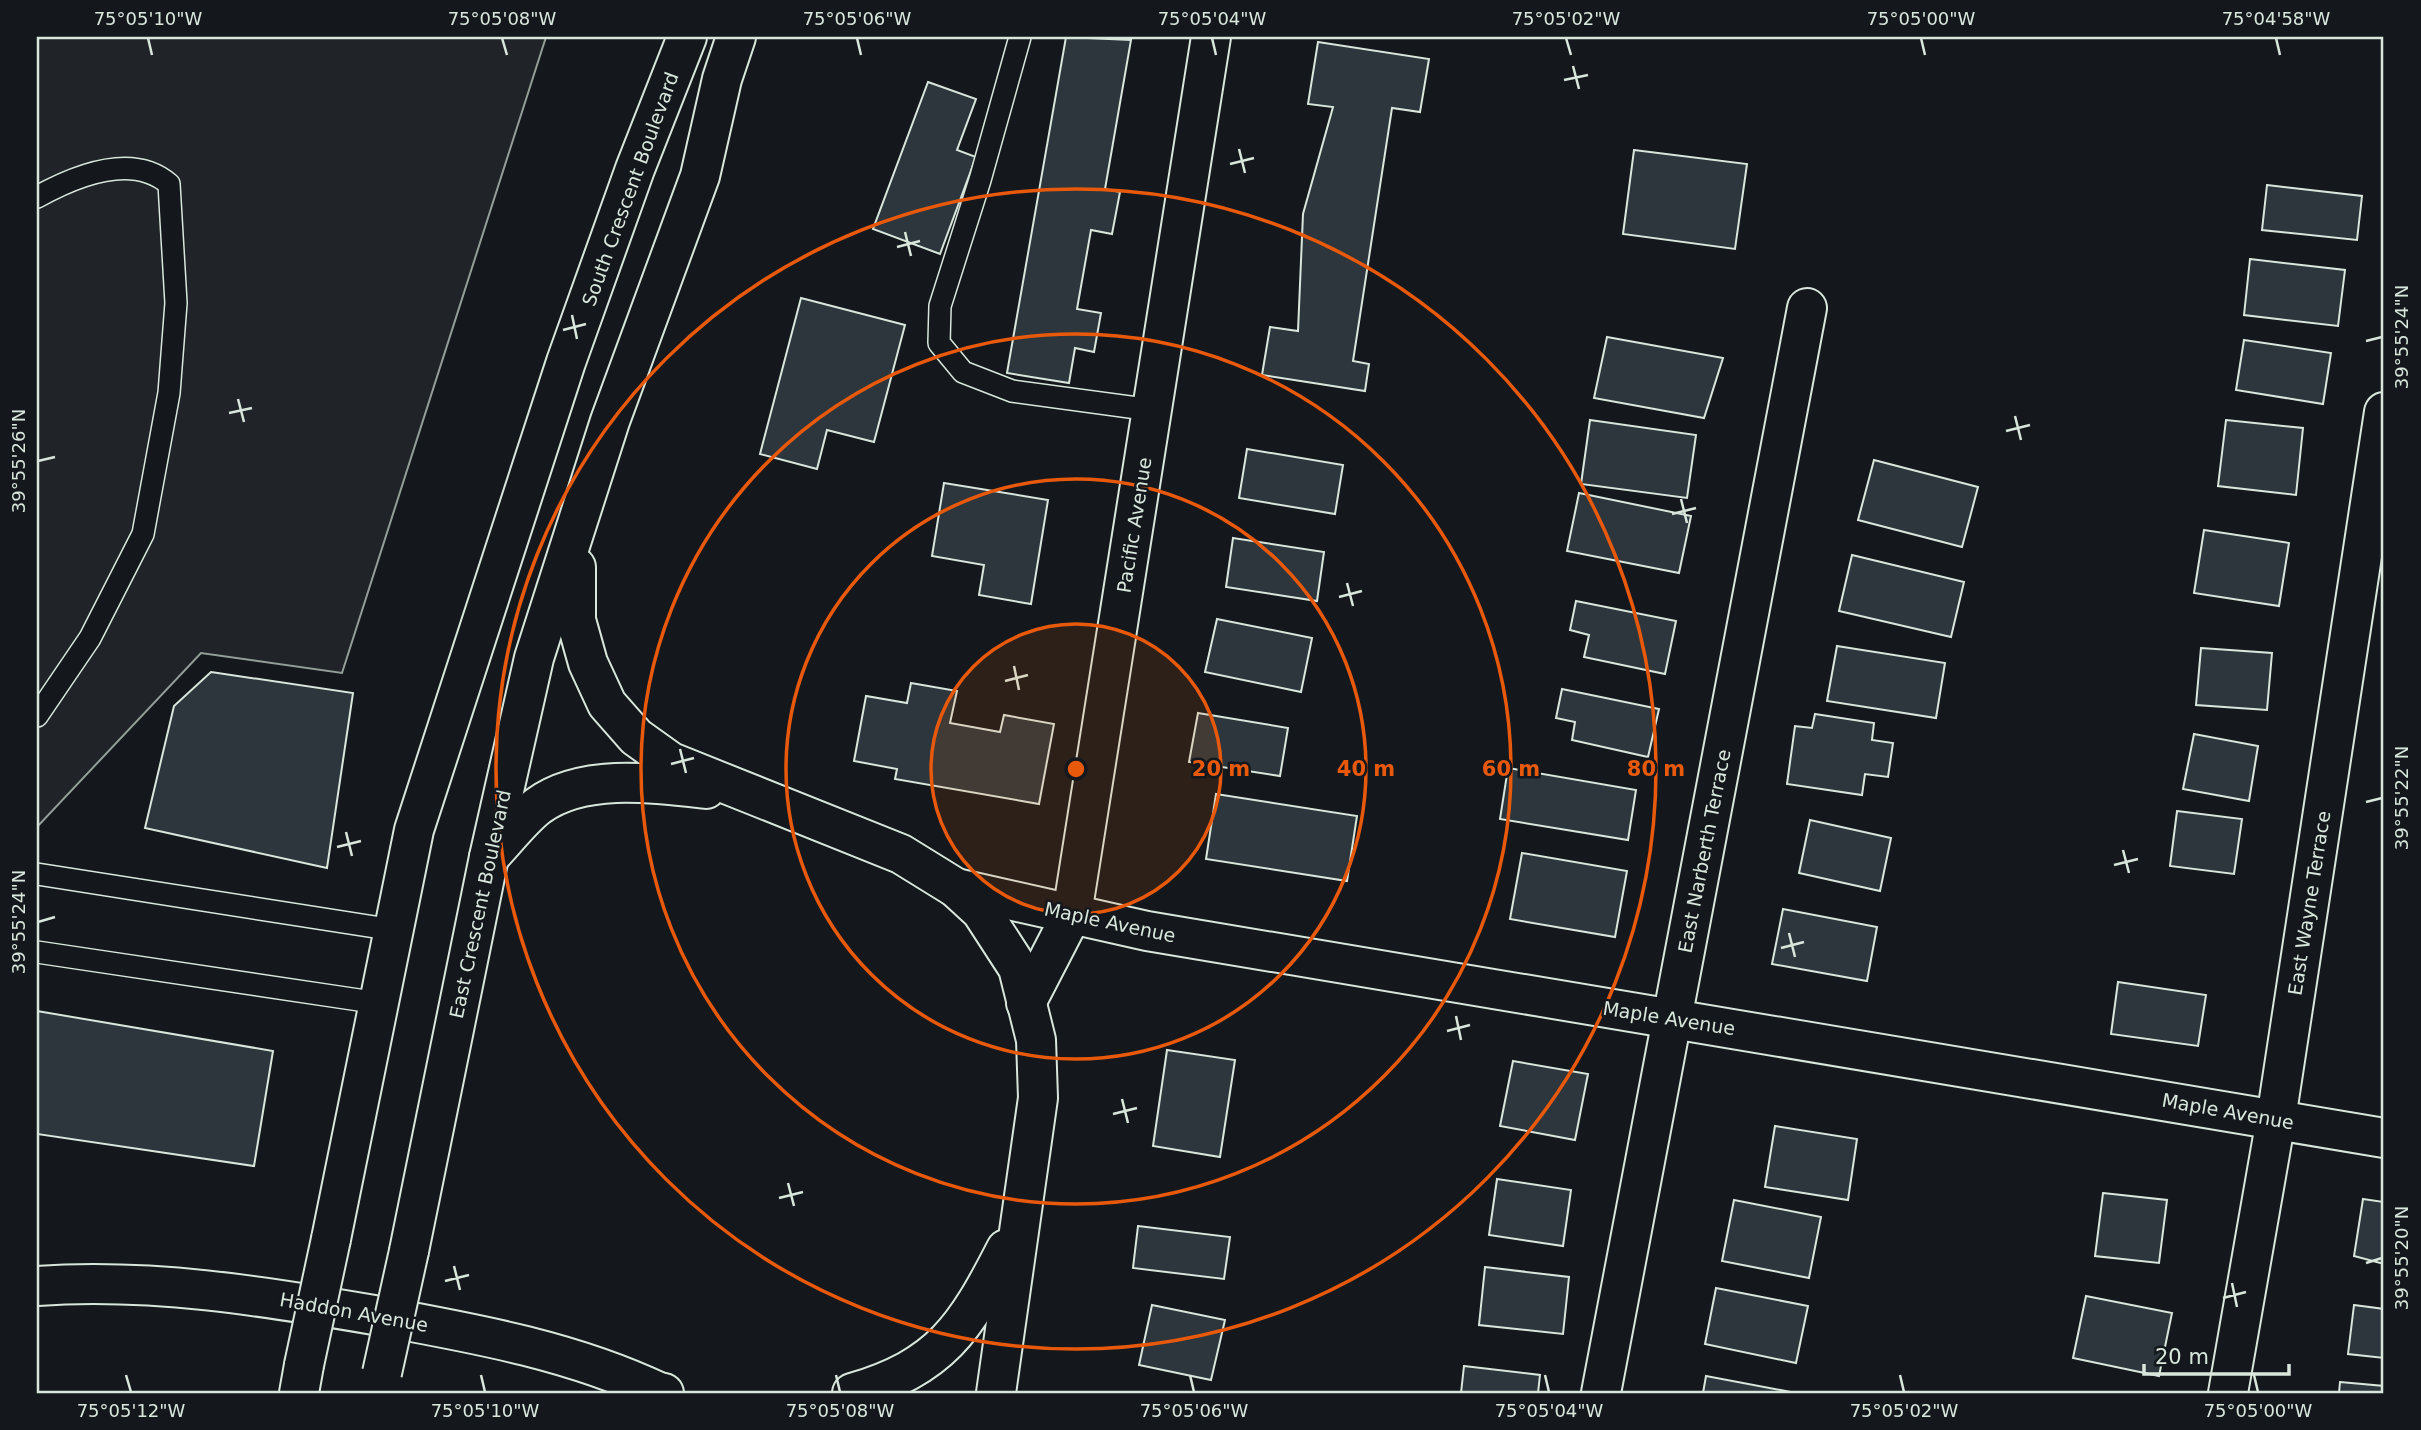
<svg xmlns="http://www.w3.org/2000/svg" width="2421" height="1430" font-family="'DejaVu Sans',sans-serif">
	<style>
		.green { fill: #202428; stroke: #939e99; stroke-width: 2 }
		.building { fill: #2c363c; stroke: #d8e6dc; stroke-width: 2 }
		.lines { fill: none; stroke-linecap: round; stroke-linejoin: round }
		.service-casing { stroke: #d8e6dc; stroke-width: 24 }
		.minor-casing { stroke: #d8e6dc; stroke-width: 42 }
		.primary-casing { stroke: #d8e6dc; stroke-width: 42 }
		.trunk-casing { stroke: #d8e6dc; stroke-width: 42 }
		.service { stroke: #14181c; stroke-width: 21 }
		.minor { stroke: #14181c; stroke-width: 38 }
		.primary { stroke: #14181c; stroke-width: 38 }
		.trunk { stroke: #14181c; stroke-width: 38 }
		.trunk-bridge-casing { stroke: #d8e6dc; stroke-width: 42; stroke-linecap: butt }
		.trunk-bridge { stroke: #14181c; stroke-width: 38 }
		.ticks { fill: none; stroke: #d8e6dc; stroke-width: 2.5 }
		.ring { fill: none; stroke: #e8590c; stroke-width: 3.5 }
		.labels { text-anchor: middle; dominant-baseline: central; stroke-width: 5; stroke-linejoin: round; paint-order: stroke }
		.street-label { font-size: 19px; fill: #d8e6dc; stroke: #14181c }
		.centre { fill: #e8590c; stroke: #14181c; stroke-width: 3.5 }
		.ring-label { font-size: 21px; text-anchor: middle; font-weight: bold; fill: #e8590c; stroke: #14181c; stroke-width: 5; stroke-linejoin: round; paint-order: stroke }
		.neatline { fill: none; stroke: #d8e6dc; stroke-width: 2.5 }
		.ticks-label { font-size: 18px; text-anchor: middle; fill: #d8e6dc }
	</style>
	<rect width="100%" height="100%" fill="#14181c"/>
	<!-- green -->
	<polygon class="green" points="37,37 546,37 342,673 201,653 37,827"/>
	<!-- building -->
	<g class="building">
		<polygon points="1066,37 1131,40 1105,189 1120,192 1112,234 1091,230 1077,309 1101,313 1094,352 1075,348 1069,383 1007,373"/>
		<polygon points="1318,42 1429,59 1420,112 1392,108 1353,361 1369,364 1365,391 1262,375 1270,327 1298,331 1303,214 1333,107 1308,104"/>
		<polygon points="928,82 976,99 957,150 976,157 940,254 873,229"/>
		<polygon points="1634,150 1747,164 1735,249 1623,234"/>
		<polygon points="2267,185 2362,196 2357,240 2262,230"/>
		<polygon points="2250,259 2345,270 2338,326 2244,315"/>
		<polygon points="801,298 905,325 874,442 827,430 817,469 760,454"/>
		<polygon points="1607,337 1723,358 1704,418 1594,398"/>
		<polygon points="2244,340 2331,353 2323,404 2236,390"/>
		<polygon points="1590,420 1696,435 1687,498 1581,484"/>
		<polygon points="2226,420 2303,428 2296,495 2218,486"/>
		<polygon points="1247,449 1343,465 1335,514 1239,498"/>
		<polygon points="1874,460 1978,487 1962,547 1858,520"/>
		<polygon points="944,483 1048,500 1031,604 979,595 984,565 932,556"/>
		<polygon points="1579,493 1691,516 1679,573 1567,551"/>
		<polygon points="2204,530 2289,543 2279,606 2194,593"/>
		<polygon points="1233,538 1324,552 1317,601 1226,587"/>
		<polygon points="1852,555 1964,582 1951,637 1839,611"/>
		<polygon points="1576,601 1676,621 1665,674 1584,657 1589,635 1570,630"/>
		<polygon points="1217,619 1312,638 1301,692 1205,672"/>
		<polygon points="1837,646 1945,663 1936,718 1827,701"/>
		<polygon points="2201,648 2272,653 2267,710 2196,705"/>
		<polygon points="211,672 353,693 327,868 145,828 174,706"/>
		<polygon points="911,683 957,691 950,723 1000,732 1004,715 1054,724 1039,804 895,779 897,769 854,761 866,696 907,703"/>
		<polygon points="1562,689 1659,709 1648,757 1572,740 1575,722 1556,718"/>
		<polygon points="1198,713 1288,728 1280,776 1189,762"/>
		<polygon points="1815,714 1874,723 1872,740 1893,743 1888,777 1865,774 1862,795 1787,784 1795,726 1812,728"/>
		<polygon points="2194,734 2258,746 2249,801 2183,789"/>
		<polygon points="1508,768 1636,790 1628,840 1500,819"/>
		<polygon points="1216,794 1357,816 1347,881 1206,859"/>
		<polygon points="2177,811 2242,819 2234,874 2170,866"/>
		<polygon points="1810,820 1891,838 1880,891 1799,873"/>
		<polygon points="1522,853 1627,871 1615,937 1510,919"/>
		<polygon points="1783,909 1877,927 1867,981 1772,964"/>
		<polygon points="2118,982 2206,995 2198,1046 2111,1034"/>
		<polygon points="37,1011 273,1051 254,1166 37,1134"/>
		<polygon points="1167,1050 1235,1060 1220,1157 1153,1146"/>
		<polygon points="1513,1061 1588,1074 1575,1140 1500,1126"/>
		<polygon points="1775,1126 1857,1139 1848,1200 1765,1187"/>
		<polygon points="1497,1179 1571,1190 1563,1246 1489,1235"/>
		<polygon points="2103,1193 2167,1200 2159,1263 2095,1256"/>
		<polygon points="2363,1199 2384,1202 2384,1264 2354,1256"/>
		<polygon points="1734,1200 1821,1217 1809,1278 1722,1261"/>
		<polygon points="1138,1226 1230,1237 1224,1279 1133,1268"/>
		<polygon points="1485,1267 1569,1277 1563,1334 1479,1325"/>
		<polygon points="1716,1288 1808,1306 1796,1363 1705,1344"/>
		<polygon points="2086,1296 2172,1313 2159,1376 2073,1358"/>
		<polygon points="1152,1305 1225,1320 1211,1380 1139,1365"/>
		<polygon points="2354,1305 2384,1309 2384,1358 2348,1354"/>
		<polygon points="1464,1366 1540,1375 1538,1393 1461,1393"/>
		<polygon points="1706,1376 1796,1393 1703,1393"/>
		<polygon points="2340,1382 2384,1386 2384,1393 2339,1393"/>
	</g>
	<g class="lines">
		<defs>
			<g id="service">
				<polyline points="1020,37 980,180 940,306 939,343 963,372 1012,391 1152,410"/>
				<path d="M 37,197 C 75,176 132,152 169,184 L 176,303 L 169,393 L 143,534 L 90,638 L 37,716"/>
				<polyline points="37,874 394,930"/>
				<polyline points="37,952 379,1003"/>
			</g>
			<g id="minor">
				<polyline points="956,888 1147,931 2384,1138"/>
				<polyline points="1026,1003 1072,914 1211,37"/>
				<polyline points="1601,1393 1807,308"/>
				<polyline points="2228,1393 2276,1119 2384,412"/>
			</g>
			<path id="primary" d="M 37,1286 C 151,1278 263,1296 374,1315 C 472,1333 571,1350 661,1393"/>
			<g id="trunk">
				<polyline points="576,567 576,620 588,663 607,704 636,737 671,762 901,854 956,888 981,911 1018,968 1036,1040 1038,1098 996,1393"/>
				<path d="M 489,857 C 505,841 520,820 538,806 C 583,773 654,783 706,789"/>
				<polyline points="331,1239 414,830 566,362 635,169 687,37"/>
				<polyline points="409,1251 489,857 534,658 610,421 700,176 722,79 736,37"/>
				<polyline points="658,1392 664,1393"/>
				<polyline points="299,1393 304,1365"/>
				<path d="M 852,1393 C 941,1367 965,1329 1006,1249"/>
			</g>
		</defs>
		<!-- service casing -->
		<use href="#service" class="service-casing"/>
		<!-- minor casing -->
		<use href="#minor" class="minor-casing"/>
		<!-- primary casing -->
		<use href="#primary" class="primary-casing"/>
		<!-- trunk casing -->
		<use href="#trunk" class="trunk-casing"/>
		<!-- service -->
		<use href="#service" class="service"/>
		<!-- minor -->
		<use href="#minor" class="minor"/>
		<!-- primary -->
		<use href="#primary" class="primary"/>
		<!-- trunk -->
		<use href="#trunk" class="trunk"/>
		<defs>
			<g id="trunk-bridge">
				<polyline points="304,1365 331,1239"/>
				<polyline points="382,1373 409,1251"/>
			</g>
		</defs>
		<!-- trunk-bridge casing -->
		<use href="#trunk-bridge" class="trunk-bridge-casing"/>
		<!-- trunk-bridge -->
		<use href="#trunk-bridge" class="trunk-bridge"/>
	</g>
	<!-- ticks -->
	<path class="ticks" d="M 148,38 L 152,55M 502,38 L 507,55M 857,38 L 861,55M 1212,38 L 1216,55M 1566,38 L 1571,55M 1921,38 L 1925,55M 2276,38 L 2280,55M 1573,66 L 1579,89M 1564,80 L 1588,75M 1239,149 L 1245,173M 1230,164 L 1254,158M 905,232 L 911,256M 897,247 L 920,241M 572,315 L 577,339M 563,330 L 586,324M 2366,341 L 2382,337M 238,399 L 244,422M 229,413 L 252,408M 2015,416 L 2021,440M 2006,431 L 2030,425M 38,461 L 55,457M 1681,499 L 1687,523M 1672,514 L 1696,508M 1347,583 L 1353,606M 1339,597 L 1362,591M 1014,666 L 1019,690M 1005,681 L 1028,675M 680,749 L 686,773M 671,764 L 694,758M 2366,802 L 2382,798M 346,832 L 352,856M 337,847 L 361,841M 2123,850 L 2129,873M 2114,865 L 2138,859M 38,922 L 55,917M 1789,933 L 1795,957M 1781,948 L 1804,942M 1456,1016 L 1461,1040M 1447,1031 L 1470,1025M 1122,1099 L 1128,1123M 1113,1114 L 1137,1108M 788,1183 L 794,1206M 779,1198 L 803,1192M 2366,1263 L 2382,1258M 454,1266 L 460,1290M 445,1281 L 469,1275M 2232,1283 L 2237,1307M 2223,1298 L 2246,1292M 126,1375 L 131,1392M 481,1375 L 485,1392M 836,1375 L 840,1392M 1190,1375 L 1194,1392M 1545,1375 L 1549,1392M 1900,1375 L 1904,1392M 2254,1375 L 2258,1392"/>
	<!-- distance rings -->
	<circle cx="1076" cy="769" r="145" fill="#e8590c" fill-opacity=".12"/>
	<g class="ring">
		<circle cx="1076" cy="769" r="145"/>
		<circle cx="1076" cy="769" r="290"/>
		<circle cx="1076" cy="769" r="435"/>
		<circle cx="1076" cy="769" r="580"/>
	</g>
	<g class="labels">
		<!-- street labels -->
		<g class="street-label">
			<text transform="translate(630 189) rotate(-70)">South Crescent Boulevard</text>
			<text transform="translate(1134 525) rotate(-81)">Pacific Avenue</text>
			<text transform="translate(1704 851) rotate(-79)">East Narberth Terrace</text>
			<text transform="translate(2309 903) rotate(-81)">East Wayne Terrace</text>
			<text transform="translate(480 904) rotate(-78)">East Crescent Boulevard</text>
			<text transform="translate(1110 922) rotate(12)">Maple Avenue</text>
			<text transform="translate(1669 1018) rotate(9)">Maple Avenue</text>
			<text transform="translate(2228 1111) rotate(10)">Maple Avenue</text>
			<text transform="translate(354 1312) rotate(10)">Haddon Avenue</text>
		</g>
	</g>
	<circle cx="1076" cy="769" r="10" class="centre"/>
	<g class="ring-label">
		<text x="1221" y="776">20 m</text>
		<text x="1366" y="776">40 m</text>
		<text x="1511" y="776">60 m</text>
		<text x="1656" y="776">80 m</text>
	</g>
	<!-- border -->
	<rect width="2421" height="1430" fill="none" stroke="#14181c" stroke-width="77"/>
	<!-- scale -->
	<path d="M2144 1364v10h145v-10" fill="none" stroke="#d8e6dc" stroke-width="3.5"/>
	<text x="2155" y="1364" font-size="21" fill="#d8e6dc" stroke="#14181c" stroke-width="5" paint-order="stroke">20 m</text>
	<rect x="38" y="38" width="2344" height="1354" class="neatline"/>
	<g class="ticks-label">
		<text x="148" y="25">75°05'10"W</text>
		<text x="502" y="25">75°05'08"W</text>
		<text x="857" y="25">75°05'06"W</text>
		<text x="1212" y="25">75°05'04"W</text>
		<text x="1566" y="25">75°05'02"W</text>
		<text x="1921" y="25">75°05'00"W</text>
		<text x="2276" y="25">75°04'58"W</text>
		<text transform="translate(2402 337) rotate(-90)" y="6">39°55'24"N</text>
		<text transform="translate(19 461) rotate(-90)" y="6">39°55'26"N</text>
		<text transform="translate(2402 798) rotate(-90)" y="6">39°55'22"N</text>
		<text transform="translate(19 922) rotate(-90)" y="6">39°55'24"N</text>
		<text transform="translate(2402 1258) rotate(-90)" y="6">39°55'20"N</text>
		<text x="131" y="1417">75°05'12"W</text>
		<text x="485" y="1417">75°05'10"W</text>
		<text x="840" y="1417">75°05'08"W</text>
		<text x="1194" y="1417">75°05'06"W</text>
		<text x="1549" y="1417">75°05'04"W</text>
		<text x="1904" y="1417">75°05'02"W</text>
		<text x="2258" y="1417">75°05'00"W</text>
	</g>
</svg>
